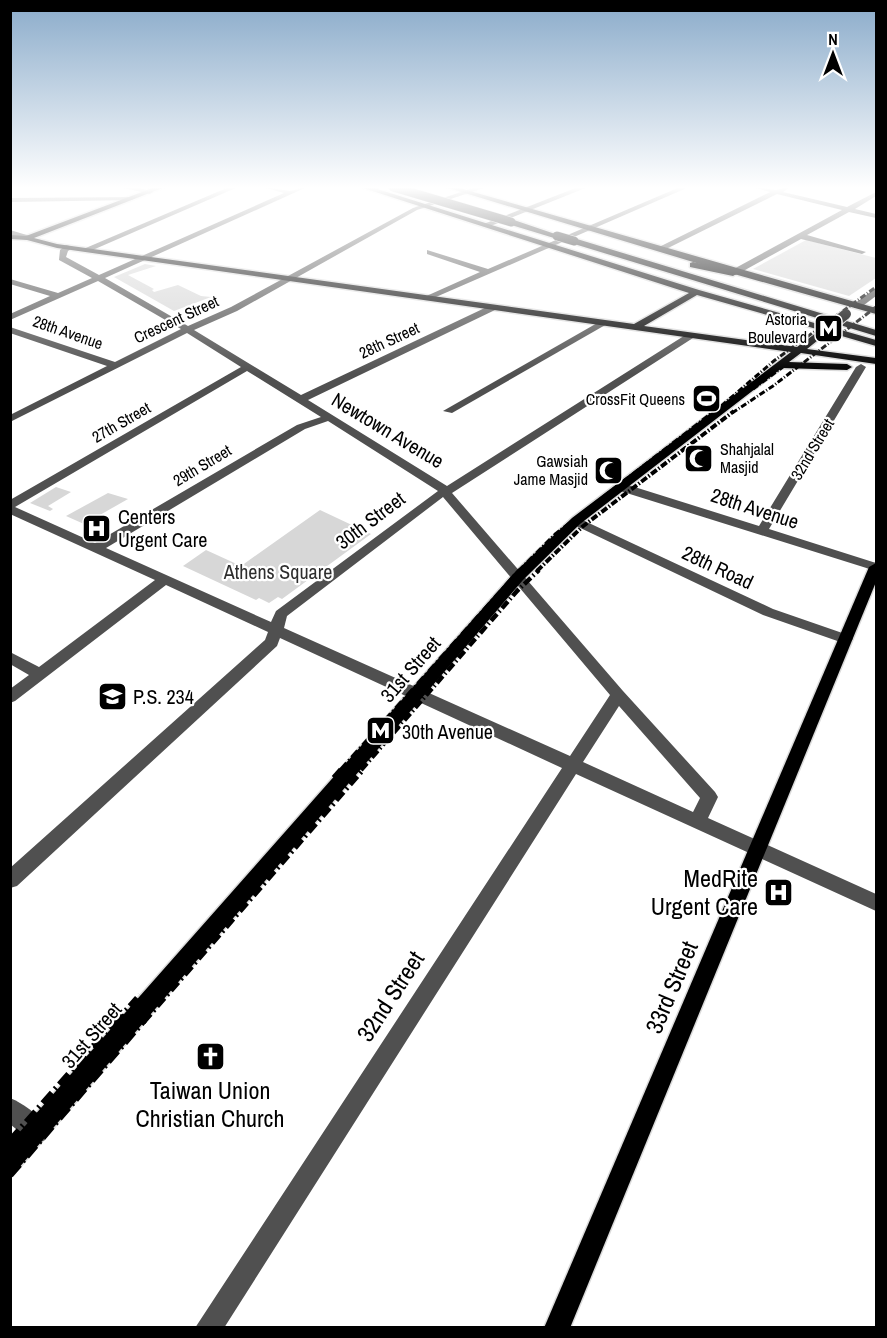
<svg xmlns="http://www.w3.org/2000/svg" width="887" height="1338" font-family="'Archivo Narrow',sans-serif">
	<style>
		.green { fill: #d7d7d7 }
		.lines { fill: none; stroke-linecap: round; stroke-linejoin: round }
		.major-casing { stroke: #dbdbdb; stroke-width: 3 }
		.highway-casing { stroke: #dbdbdb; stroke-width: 3 }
		.minor { fill: #505050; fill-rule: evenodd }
		.major { fill: #000; fill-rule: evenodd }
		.highway { fill: #000; fill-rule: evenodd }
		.rail-far4 { stroke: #000; stroke-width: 3; stroke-dasharray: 6 2 1 2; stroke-linecap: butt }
		.rail-far3 { stroke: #000; stroke-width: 4; stroke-dasharray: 7 2 1.5 2; stroke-linecap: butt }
		.rail-far2 { stroke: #000; stroke-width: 4.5; stroke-dasharray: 9 3 1.5 3; stroke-linecap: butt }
		.rail-far1 { stroke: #000; stroke-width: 6; stroke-dasharray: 11 4 2 4; stroke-linecap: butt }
		.rail { stroke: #000; stroke-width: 7; stroke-dasharray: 14 4.5 2 4.5; stroke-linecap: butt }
		.major-bridge-casing { stroke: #dbdbdb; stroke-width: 12; stroke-linecap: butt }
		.highway-bridge-casing { stroke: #dbdbdb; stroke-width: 10; stroke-linecap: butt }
		.major-bridge { stroke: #000; stroke-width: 10 }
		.highway-bridge { stroke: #000; stroke-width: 9 }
		.labels { text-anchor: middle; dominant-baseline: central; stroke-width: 4.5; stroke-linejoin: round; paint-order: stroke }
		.far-street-label { font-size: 16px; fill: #000; stroke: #fff }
		.far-poi-label { font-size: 16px; fill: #000; stroke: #fff; text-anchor: end }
		.street-label { font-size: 20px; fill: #000; stroke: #fff }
		.poi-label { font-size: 20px; fill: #000; stroke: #fff; text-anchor: start }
		.park-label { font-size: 20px; fill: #2e2e2e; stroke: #fff }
		.near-poi-label { font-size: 24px; fill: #000; stroke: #fff; text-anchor: end }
		.near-street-label { font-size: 24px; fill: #000; stroke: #fff }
	</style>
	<rect width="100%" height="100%" fill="#fff"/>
	<!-- green -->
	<g class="green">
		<polygon points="806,240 876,258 876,278 849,296 753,269"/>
		<polygon points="145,264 156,266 128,275 154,289 152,290 154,292 178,285 201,296 211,297 174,311 114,277"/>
		<polygon points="56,487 71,492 48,506 53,509 50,511 30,503"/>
		<polygon points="108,493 128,499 84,524 66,516"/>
		<polygon points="320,510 371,534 282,599 278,597 269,603 259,598 256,600 183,566 206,550 241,566"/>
	</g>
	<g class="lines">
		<defs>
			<g id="major">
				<path d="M 155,187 L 165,187 L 34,238 L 57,244 L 634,324 L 689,293 L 360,187 L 371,187 L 699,290 L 825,326 L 834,324 L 834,328 L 876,340 L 876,346 L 828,332 L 807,349 L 876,358 L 876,364 L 801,353 L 789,362 L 847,364 L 852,367 L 847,370 L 782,368 L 580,524 L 523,580 L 18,1169 L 10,1173 L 10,1143 L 513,574 L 572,518 L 791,352 L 57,248 L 27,240 L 10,239 L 10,235 L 26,236 ZM 697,295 L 820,330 L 797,347 L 644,326 Z"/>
				<polygon points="445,187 456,187 876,308 876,314 713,268"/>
				<polygon points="876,563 876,582 570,1328 544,1328 869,567"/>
			</g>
			<g id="highway">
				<polygon points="508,220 514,220 561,236 554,238 508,224"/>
				<polygon points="571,239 577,239 876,330 876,336 571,243"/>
				<polygon points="693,262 733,270 738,273 733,276 690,267 690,263"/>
			</g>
		</defs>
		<!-- major casing -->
		<use href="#major" class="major-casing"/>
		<!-- highway casing -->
		<use href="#highway" class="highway-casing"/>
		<!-- minor -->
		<g class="minor">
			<polygon points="120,187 136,187 153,192 150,194"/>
			<polygon points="229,187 238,187 88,252 81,250"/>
			<path d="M 263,187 L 290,191 L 307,187 L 105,278 L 188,326 L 231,307 L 413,208 L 476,187 L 487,187 L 417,210 L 237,311 L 194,330 L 301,395 L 489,306 L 495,306 L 495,310 L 308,400 L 447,486 L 687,334 L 693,334 L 693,338 L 452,493 L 623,691 L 715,792 L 718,797 L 708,818 L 876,894 L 876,911 L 576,774 L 224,1328 L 195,1328 L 562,768 L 280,638 L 277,646 L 17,886 L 10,888 L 10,868 L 265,640 L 268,632 L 166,585 L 15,701 L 10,703 L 10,689 L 29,675 L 10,664 L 10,652 L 39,667 L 155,580 L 10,514 L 10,500 L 241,367 L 187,333 L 10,422 L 10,415 L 107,366 L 10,333 L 10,327 L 115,362 L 181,329 L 98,281 L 10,320 L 10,314 L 50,296 L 10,284 L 10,279 L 58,293 L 92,278 L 59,260 L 60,250 L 66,245 L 73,247 L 68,251 L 66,257 L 99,275 L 284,193 ZM 247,371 L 321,417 L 297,425 L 95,543 L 15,507 ZM 328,421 L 438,491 L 276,611 L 271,622 L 106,548 L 305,429 ZM 443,497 L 610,695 L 570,756 L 284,628 L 287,616 ZM 619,706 L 700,798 L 693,812 L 583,762 Z"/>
			<polygon points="373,187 383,187 370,191 370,189"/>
			<polygon points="578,187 588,187 488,227 481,225"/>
			<polygon points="680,187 689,187 429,300 422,298 480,272 427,254 427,250 488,269"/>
			<polygon points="753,187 776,190 790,187 783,192 847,207 876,192 876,196 855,209 876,214 876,218 849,212 807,235 866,252 862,254 801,239 736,275 730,275 730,271 842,210 777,194 662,251 655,249 770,192"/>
			<polygon points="134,197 132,200 10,202 10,198"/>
			<polygon points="10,230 30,236 31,238 27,240 10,235"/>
			<polygon points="873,290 876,290 876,296 860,308 854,308 854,304"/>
			<polygon points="599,322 607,324 452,413 443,411"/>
			<polygon points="861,364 866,367 769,529 876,563 876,571 617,490 615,487 617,484 625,484 759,526 856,367"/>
			<polygon points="576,517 773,609 851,636 853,639 846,644 763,615 572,524 570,521"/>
			<path d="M 10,1098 C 25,1104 43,1118 49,1132 L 45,1140 L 37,1144 L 29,1140 L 10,1124 Z"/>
		</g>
		<!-- major -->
		<use href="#major" class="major"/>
		<!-- highway -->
		<use href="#highway" class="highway"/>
		<!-- rail-far4 -->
		<g class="rail-far4">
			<polyline points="753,389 787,364"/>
			<polyline points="713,413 775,360 876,287"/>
			<polyline points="732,413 773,386 876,307"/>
		</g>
		<!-- rail-far3 -->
		<g class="rail-far3">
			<polyline points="519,571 556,534 715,411"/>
			<polyline points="537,571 582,527 734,411"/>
		</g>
		<!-- rail-far2 -->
		<g class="rail-far2">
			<polyline points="341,770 520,570"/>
			<polyline points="361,770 517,591 539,570"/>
		</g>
		<!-- rail-far1 -->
		<g class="rail-far1">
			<polyline points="334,778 342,769"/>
			<polyline points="116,1022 140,995"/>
			<polyline points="129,1022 348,774"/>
			<polyline points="143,1022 363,769"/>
		</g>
		<!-- rail -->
		<g class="rail">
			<polyline points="10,1141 117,1020"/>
			<polyline points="10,1156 130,1020"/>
			<polyline points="10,1175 144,1020"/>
		</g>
		<defs>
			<polyline id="major-bridge" points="831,326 846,314"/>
			<g id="highway-bridge">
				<polyline points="393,187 511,222"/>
				<polyline points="557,236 574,241"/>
			</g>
		</defs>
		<!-- major-bridge casing -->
		<use href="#major-bridge" class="major-bridge-casing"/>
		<!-- highway-bridge casing -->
		<use href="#highway-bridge" class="highway-bridge-casing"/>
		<!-- major-bridge -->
		<use href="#major-bridge" class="major-bridge"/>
		<!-- highway-bridge -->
		<use href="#highway-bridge" class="highway-bridge"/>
	</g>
	<!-- sky -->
	<linearGradient id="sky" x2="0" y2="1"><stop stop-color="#8aabca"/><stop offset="0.5" stop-color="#fff"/><stop offset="1" stop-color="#fff" stop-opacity="0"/></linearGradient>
	<rect width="887" height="375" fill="url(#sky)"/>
	<!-- icons -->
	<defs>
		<symbol id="metro-square" viewBox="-11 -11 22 22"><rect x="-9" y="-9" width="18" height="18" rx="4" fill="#000" stroke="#fff"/><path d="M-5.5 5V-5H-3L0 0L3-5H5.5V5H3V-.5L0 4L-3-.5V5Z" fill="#fff"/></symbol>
		<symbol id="stadium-square" viewBox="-11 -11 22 22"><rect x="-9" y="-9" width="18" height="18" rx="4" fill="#000" stroke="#fff"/><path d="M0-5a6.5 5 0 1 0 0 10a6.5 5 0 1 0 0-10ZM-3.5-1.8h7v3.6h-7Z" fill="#fff"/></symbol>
		<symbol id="mosque-square" viewBox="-11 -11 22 22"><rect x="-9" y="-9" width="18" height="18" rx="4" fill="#000" stroke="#fff"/><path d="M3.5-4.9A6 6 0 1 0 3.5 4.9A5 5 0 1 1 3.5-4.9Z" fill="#fff"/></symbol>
		<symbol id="hospital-square" viewBox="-11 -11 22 22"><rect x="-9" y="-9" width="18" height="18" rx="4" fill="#000" stroke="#fff"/><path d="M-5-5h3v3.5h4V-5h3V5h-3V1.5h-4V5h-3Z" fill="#fff"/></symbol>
		<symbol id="school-square" viewBox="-11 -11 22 22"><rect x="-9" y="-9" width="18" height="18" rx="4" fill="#000" stroke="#fff"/><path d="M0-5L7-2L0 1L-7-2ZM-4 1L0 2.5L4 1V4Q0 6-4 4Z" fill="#fff"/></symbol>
		<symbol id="church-square" viewBox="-11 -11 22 22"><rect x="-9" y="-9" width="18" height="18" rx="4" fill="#000" stroke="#fff"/><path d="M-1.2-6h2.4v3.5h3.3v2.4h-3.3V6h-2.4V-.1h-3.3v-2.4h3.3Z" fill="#fff"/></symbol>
	</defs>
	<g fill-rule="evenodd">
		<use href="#metro-square" x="812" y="312" width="33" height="33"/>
		<use href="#stadium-square" x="690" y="382" width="33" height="33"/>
		<use href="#mosque-square" x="682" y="442" width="33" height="33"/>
		<use href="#mosque-square" x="592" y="454" width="33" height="33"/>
		<use href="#hospital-square" x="80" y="512" width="33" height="33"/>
		<use href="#school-square" x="96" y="680" width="33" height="33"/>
		<use href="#metro-square" x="364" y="714" width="33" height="33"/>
		<use href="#hospital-square" x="762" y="876" width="33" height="33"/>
		<use href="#church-square" x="194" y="1040" width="33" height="33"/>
	</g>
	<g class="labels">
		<!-- far-street labels -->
		<g class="far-street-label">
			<text transform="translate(176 319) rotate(-25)">Crescent Street</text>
			<text transform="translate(68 332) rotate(19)">28th Avenue</text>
			<text transform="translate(389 340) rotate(-25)">28th Street</text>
			<text transform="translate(121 422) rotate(-30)">27th Street</text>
			<text transform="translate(812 449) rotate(-59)">32nd Street</text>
			<text transform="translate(202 465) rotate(-31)">29th Street</text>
		</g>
		<!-- far-poi labels -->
		<g class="far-poi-label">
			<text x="807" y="319">Astoria<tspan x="807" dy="18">Boulevard</tspan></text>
			<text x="685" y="399">CrossFit Queens</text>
			<text x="720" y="449" text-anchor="start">Shahjalal<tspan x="720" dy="18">Masjid</tspan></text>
			<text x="588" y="461">Gawsiah<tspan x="588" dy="18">Jame Masjid</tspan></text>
		</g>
		<!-- street labels -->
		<g class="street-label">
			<text transform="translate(388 430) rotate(31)">Newtown Avenue</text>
			<text transform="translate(755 508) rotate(18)">28th Avenue</text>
			<text transform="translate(370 520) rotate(-37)">30th Street</text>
			<text transform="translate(718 567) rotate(25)">28th Road</text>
			<text transform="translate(410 669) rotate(-49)">31st Street</text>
			<text transform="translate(91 1035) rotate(-49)">31st Street</text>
		</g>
		<!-- poi labels -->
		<g class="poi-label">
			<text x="118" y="516">Centers<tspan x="118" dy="23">Urgent Care</tspan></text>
			<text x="133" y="696">P.S. 234</text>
			<text x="402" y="731">30th Avenue</text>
		</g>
		<!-- park labels -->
		<g class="park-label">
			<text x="278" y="571">Athens Square</text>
		</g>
		<!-- near-poi labels -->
		<g class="near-poi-label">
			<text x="758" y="878">MedRite<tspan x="758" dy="28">Urgent Care</tspan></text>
			<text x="210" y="1090" text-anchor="middle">Taiwan Union<tspan x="210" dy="28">Christian Church</tspan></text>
		</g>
		<!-- near-street labels -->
		<g class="near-street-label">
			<text transform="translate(671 987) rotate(-67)">33rd Street</text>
			<text transform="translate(390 996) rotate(-57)">32nd Street</text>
		</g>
	</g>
	<!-- border -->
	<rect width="887" height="1338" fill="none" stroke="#000000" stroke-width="24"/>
	<!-- north arrow -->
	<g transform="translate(833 54)" stroke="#ffffff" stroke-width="4.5" paint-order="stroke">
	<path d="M0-4.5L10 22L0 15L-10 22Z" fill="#000000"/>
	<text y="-9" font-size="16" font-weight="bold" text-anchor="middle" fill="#000000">N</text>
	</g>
</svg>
